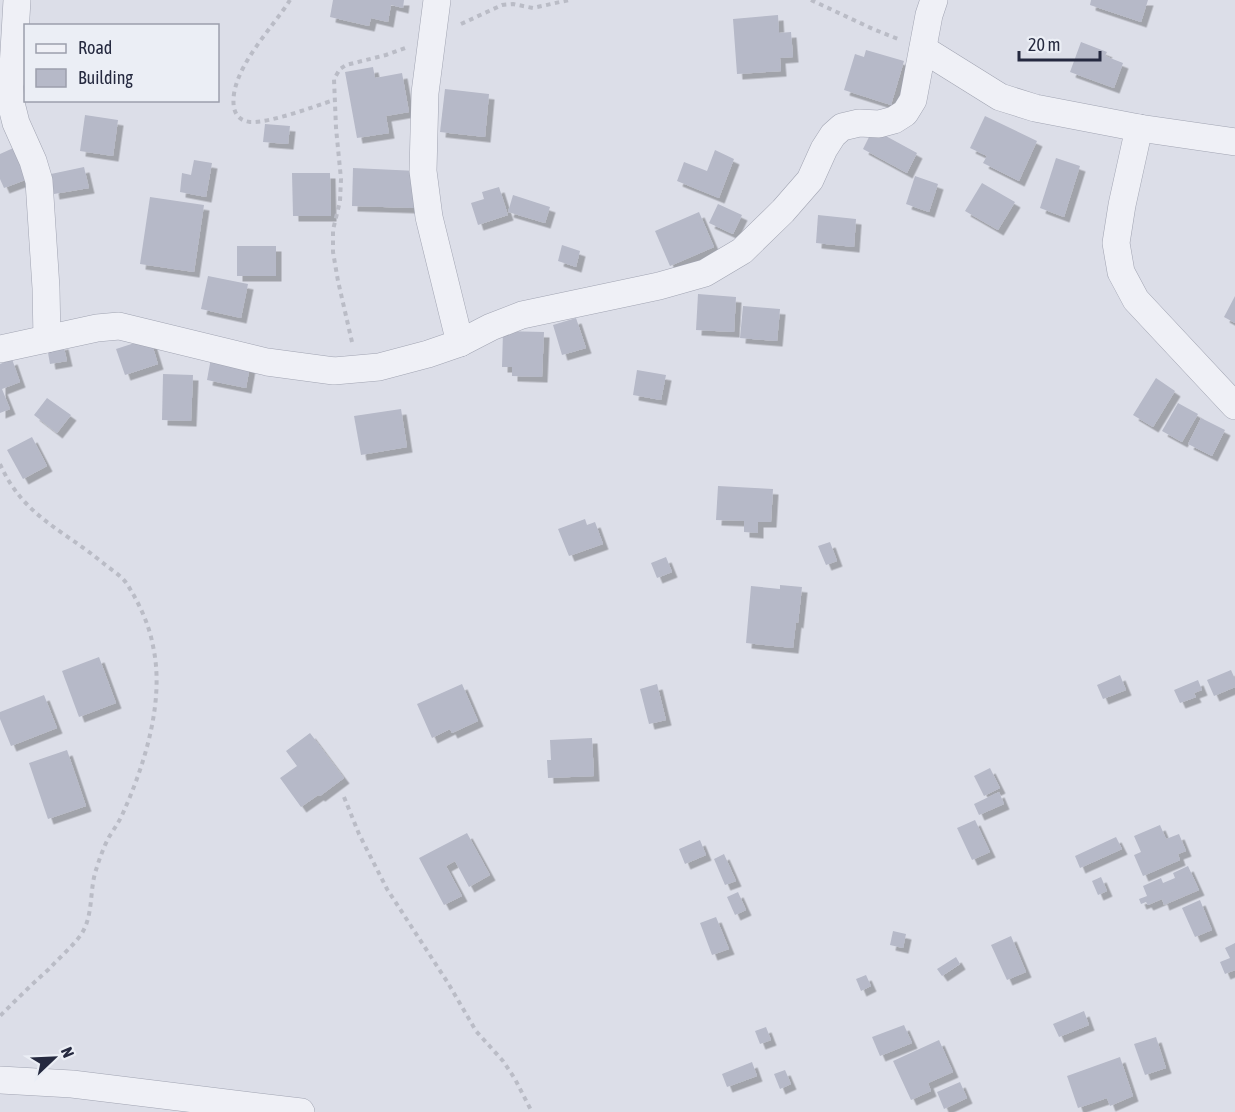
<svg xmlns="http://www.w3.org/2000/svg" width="1235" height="1112" font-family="'Asap Condensed',sans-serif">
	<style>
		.building { fill: #b6b9c8; filter: url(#shadow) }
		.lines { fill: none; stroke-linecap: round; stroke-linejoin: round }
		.street-casing { stroke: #a1a4b2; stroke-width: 28 }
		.path { stroke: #babcc6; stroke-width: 4; stroke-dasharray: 4.5 4.5; stroke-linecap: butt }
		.street { stroke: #eff0f6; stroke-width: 27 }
	</style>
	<defs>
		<filter id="shadow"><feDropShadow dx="5.5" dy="5.5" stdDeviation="0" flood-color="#0004"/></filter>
	</defs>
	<rect width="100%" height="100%" fill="#dcdee8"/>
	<!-- building -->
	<g class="building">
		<polygon points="333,0 404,0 403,8 391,5 388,22 371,18 369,26 330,17"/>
		<polygon points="1091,0 1148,0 1141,22 1090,5"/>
		<polygon points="778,15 779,33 791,32 793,57 780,58 781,71 737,74 733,19"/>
		<polygon points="1081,42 1107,52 1105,56 1123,63 1114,88 1070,72"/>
		<polygon points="866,50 904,61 891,105 844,90 855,54 864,57"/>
		<polygon points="373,67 375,78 402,73 409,112 386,116 389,133 357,138 345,72"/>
		<polygon points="445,89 489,94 485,137 440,132"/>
		<polygon points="85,115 118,120 113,156 80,151"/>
		<polygon points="985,116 1037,141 1019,181 983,163 987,156 970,148"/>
		<polygon points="265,124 290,126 288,144 263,142"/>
		<polygon points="873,129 917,153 907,173 863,149"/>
		<polygon points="20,145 33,177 4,188 0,179 0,154"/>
		<polygon points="715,150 734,159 719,198 677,181 684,162 707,171"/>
		<polygon points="1056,158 1080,166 1064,217 1040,208"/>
		<polygon points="194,160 212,163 206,197 180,192 182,173 191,175"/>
		<polygon points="84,167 89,188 54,194 51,174"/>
		<polygon points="353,168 417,171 415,208 352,206"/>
		<polygon points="292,173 330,173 331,216 293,216"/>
		<polygon points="915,176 938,184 929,212 906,204"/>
		<polygon points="982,183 1015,202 998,230 965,211"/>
		<polygon points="499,187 508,215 478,225 471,203 484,199 482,192"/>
		<polygon points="513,195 550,207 545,223 508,212"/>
		<polygon points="150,197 204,205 194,272 140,264"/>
		<polygon points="718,204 742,215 733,234 709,223"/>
		<polygon points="699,212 714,247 670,266 655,231"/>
		<polygon points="818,215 856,219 854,247 816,243"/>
		<polygon points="562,245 580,251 576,267 558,261"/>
		<rect x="237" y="246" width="39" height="30"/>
		<polygon points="208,276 248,284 241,318 201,309"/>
		<polygon points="698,294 736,297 734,332 696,330"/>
		<polygon points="1235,296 1235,323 1224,317"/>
		<polygon points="743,306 780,309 777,341 740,338"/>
		<polygon points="576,318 586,348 562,355 553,325"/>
		<polygon points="503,331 544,332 542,377 512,376 512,367 502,367"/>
		<polygon points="150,338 158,364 125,375 116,349"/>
		<polygon points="63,344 67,361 50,364 47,347"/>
		<polygon points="211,358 250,366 246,388 207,380"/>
		<polygon points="12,359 20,382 2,389 10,409 0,413 0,364"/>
		<polygon points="637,370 666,375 661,400 633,395"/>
		<polygon points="163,374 193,375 191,421 162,420"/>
		<polygon points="1156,378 1175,391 1153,427 1133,415"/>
		<polygon points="47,398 71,415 57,433 34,415"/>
		<polygon points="1178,403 1198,414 1182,442 1162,431"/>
		<polygon points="401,409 407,447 361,455 354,416"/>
		<polygon points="1201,418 1225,430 1212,456 1188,444"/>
		<polygon points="32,437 47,466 23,479 7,450"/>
		<polygon points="718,486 773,489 771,522 758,522 758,533 744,532 744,521 716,520"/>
		<polygon points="585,519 587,525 595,522 603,544 569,556 558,529"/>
		<polygon points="830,542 837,561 826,565 818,546"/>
		<polygon points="666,557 672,572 657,578 651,563"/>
		<polygon points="780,585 802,587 798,623 796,622 793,648 746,643 751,586 780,589"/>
		<polygon points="99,657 116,703 79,717 62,671"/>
		<polygon points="1231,670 1235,679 1235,687 1214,696 1207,680"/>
		<polygon points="1120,675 1126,690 1103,699 1097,685"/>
		<polygon points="1198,680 1202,690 1194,693 1196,697 1180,703 1174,690"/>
		<polygon points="462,684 478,721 452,733 450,729 432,738 417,704"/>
		<polygon points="657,684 666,720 649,724 640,689"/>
		<polygon points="44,695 57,728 11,746 0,719 0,712"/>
		<polygon points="310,733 344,778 320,796 318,795 301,807 280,778 297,766 286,751"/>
		<polygon points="592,738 594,776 548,778 547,760 551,760 550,740"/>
		<polygon points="67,750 86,806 48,819 29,763"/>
		<polygon points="990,768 1000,788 984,796 974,776"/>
		<polygon points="999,792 1004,804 979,815 974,804"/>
		<polygon points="975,820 990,852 972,860 957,828"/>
		<polygon points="1160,825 1166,839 1179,834 1186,851 1178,854 1180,860 1143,876 1134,855 1141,852 1134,836"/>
		<polygon points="467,833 490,875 469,887 455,861 446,866 462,896 444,905 419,858"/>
		<polygon points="1116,837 1122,849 1080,868 1075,856"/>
		<polygon points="700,840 706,855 685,864 679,849"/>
		<polygon points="724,854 736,881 725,885 714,859"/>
		<polygon points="1188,866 1199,890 1164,905 1162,899 1148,905 1146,902 1141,904 1139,899 1147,896 1143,886 1161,878 1163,883 1175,878 1173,873"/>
		<polygon points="1101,877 1107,891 1098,895 1092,881"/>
		<polygon points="738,892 746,910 735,915 727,897"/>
		<polygon points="1200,900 1212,930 1195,937 1182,908"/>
		<polygon points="716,917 729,949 712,955 700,923"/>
		<polygon points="893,931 906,934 903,948 890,945"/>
		<polygon points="1011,936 1026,972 1007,980 991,945"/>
		<polygon points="1235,943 1235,970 1225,974 1220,962 1230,958 1225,948"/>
		<polygon points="956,957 960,964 942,976 937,969"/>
		<polygon points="866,975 871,986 861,991 856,979"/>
		<polygon points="1084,1011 1089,1025 1059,1037 1053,1024"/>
		<polygon points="904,1025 912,1043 880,1056 872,1037"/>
		<polygon points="766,1027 771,1040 760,1044 755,1031"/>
		<polygon points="1156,1037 1166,1068 1145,1075 1134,1044"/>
		<polygon points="939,1040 953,1072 928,1083 931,1091 911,1100 893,1061"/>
		<polygon points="1120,1057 1133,1096 1110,1106 1107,1098 1078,1108 1067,1076"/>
		<polygon points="752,1062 757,1076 727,1087 722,1074"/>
		<polygon points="785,1070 791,1084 780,1089 774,1074"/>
		<polygon points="960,1082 967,1098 944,1109 937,1092"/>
	</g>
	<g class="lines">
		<defs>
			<g id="street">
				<polyline points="17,0 13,68 10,86 11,103 16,123 33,161 39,181 46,288 47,339"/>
				<polyline points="437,0 425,93 423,171 429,217 460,343"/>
				<polyline points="923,49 1000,97 1035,108 1139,128 1235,142"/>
				<polyline points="1139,128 1122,205 1116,243 1121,272 1136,300 1235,406"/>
				<polyline points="0,349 97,328 119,326 267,362 334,371 379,367 428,354 460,343 491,327 522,315 659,286 705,273 742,251 783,211 810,180 824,149 833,135 842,127 859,123 879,124 894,120 905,113 913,100 929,15 934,0"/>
				<polyline points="0,1080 72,1084 301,1112"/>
			</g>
		</defs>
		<!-- street casing -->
		<use href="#street" class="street-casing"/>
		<!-- path -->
		<g class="path">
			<path d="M 290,0 C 272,29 228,72 234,108 C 236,116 241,121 250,122 C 270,123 313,107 334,100"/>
			<polyline points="811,0 873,29 898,39"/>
			<polyline points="461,24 502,5 513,4 533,8 569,0"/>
			<polyline points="352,342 338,281 333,252 333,230 340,201 341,179 336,128 334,79 340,69 346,65 386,55 405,48"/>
			<path d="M 0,464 C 23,516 62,529 103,563 C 110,569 121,575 127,584 C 139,603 149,624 153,646 C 165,700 145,764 123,813 C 119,822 114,829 109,837 C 104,846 99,860 96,870 C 89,891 94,917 80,936 C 71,948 59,958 49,969 C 32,984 16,1000 0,1016"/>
			<polyline points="344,797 359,834 387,889 448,983 476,1031 503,1061 515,1079 532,1112"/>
		</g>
		<!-- street -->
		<use href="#street" class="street"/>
	</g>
	<!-- legend -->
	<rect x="24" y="24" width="195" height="78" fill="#ebeef5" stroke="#9c9fac" stroke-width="1.5"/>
	<rect x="36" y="44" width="30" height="9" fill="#eff0f6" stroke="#9c9fac" stroke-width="1.5"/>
	<text x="78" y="54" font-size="18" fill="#25293f">Road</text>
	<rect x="36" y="69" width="30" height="18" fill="#b6b9c8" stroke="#9c9fac" stroke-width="1.5"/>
	<text x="78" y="84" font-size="18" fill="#25293f">Building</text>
	<!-- north arrow -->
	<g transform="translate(54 1058) rotate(67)" stroke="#ebeef5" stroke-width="4.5" paint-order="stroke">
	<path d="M0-4.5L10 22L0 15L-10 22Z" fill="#25293f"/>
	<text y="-9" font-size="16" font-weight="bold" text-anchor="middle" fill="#25293f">N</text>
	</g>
	<!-- scale -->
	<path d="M1019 51v9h81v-9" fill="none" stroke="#25293f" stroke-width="3"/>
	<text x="1028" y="51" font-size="18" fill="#25293f" stroke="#ebeef5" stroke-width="4.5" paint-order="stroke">20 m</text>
</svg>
